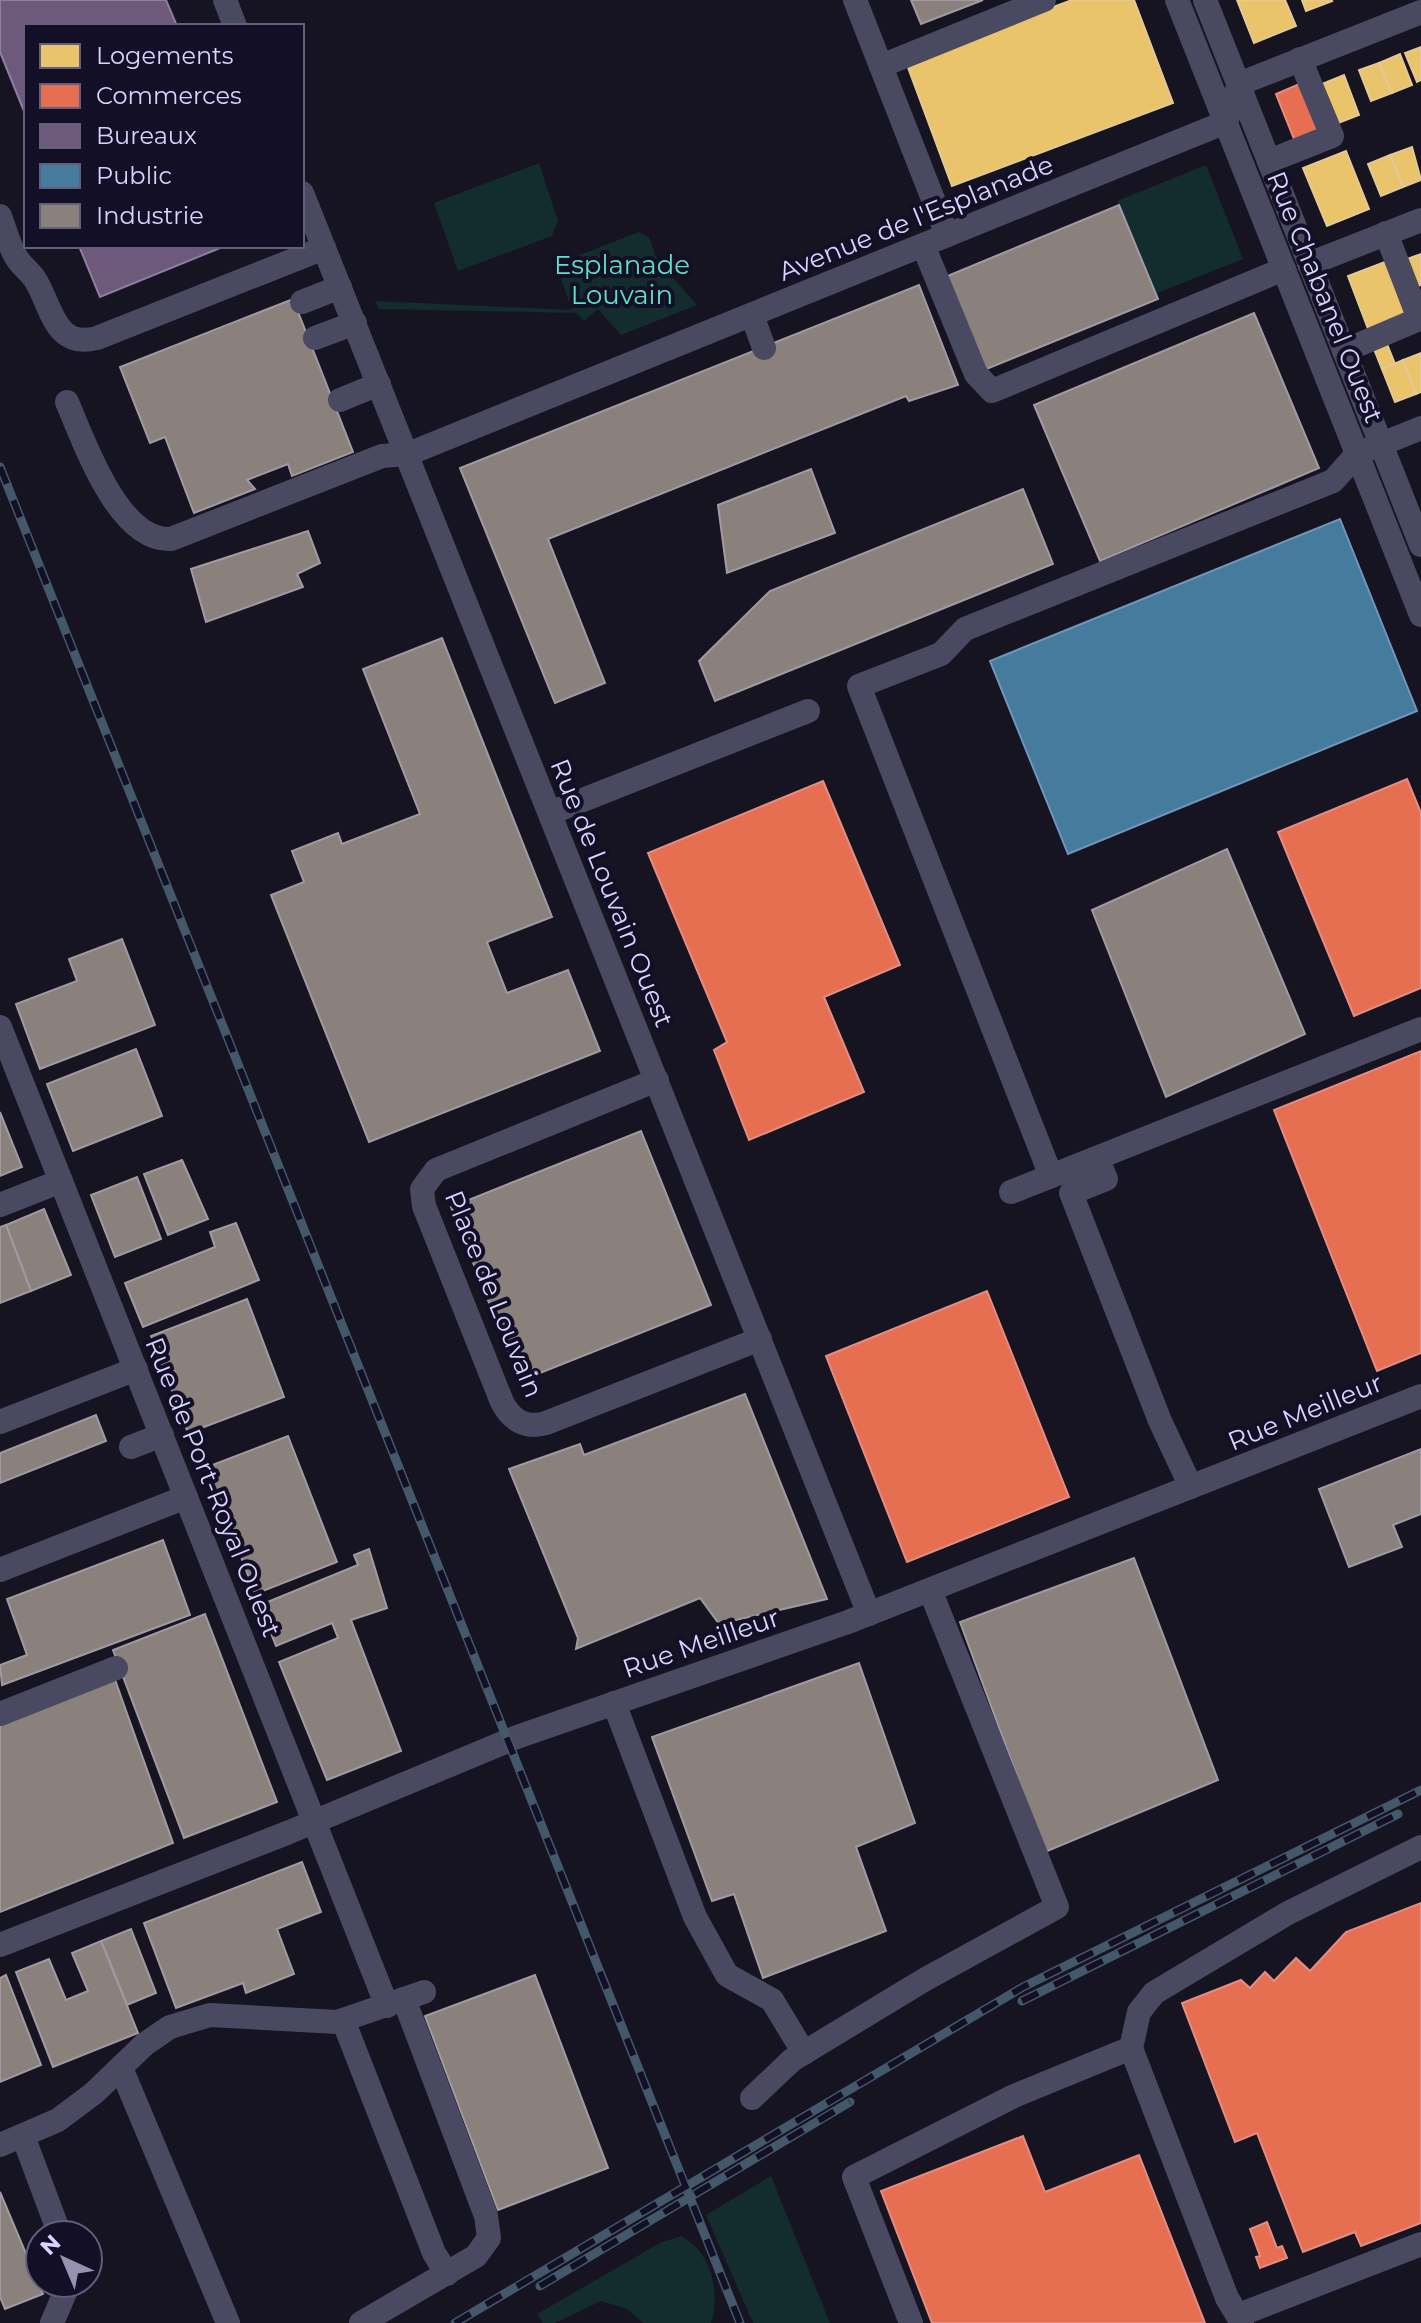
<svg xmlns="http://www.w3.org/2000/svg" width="1421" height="2323" font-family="Montserrat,sans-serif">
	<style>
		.green { fill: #132c2d }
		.homes { fill: #e9c46a; stroke: #e4c997; stroke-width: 2 }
		.shops { fill: #e76f51; stroke: #e38d85; stroke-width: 2 }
		.offices { fill: #6d597a; stroke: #8d7ea2; stroke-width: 2 }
		.public { fill: #457b9d; stroke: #7196ba; stroke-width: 2 }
		.industry { fill: #8a817c; stroke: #a29aa3; stroke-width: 2 }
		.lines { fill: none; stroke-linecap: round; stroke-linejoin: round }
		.minor { stroke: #4a4962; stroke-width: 24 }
		.rail-casing { stroke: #43596b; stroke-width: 9 }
		.rail { stroke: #130f26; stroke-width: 6; stroke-dasharray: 18; stroke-linecap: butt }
		.labels { text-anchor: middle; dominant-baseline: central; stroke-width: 8; stroke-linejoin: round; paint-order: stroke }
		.street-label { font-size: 26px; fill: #d9d4ff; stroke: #130f26 }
		.park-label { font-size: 26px; fill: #5fe0c0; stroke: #130f26 }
	</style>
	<rect width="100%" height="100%" fill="#161421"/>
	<!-- green -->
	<g class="green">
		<polygon points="539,163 558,221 552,236 458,271 434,203"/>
		<polygon points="1206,165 1243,259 1155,294 1117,201"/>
		<polygon points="639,232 649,237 662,274 667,271 697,305 621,335 598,309 584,321 577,313 379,309 375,301 572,310 556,264"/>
		<polygon points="771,2176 830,2323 753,2323 706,2215"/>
		<path d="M 681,2236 C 711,2251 721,2292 711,2323 L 643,2323 L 627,2309 L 601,2301 L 555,2323 L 543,2323 L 537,2314 L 660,2243 Z"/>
	</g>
	<!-- homes -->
	<g class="homes">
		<polygon points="1072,0 1134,0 1173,103 952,186 906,62"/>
		<polygon points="1237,0 1285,0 1296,26 1254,43"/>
		<polygon points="1302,0 1331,0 1332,1 1306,11"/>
		<polygon points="1421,47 1421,80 1417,82 1405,53"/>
		<polygon points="1400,54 1412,85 1392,93 1379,63"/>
		<polygon points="1379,63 1392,93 1371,101 1359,70"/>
		<polygon points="1344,75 1359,115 1333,125 1317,86"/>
		<polygon points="1412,147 1421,180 1403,187 1390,155"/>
		<polygon points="1346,151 1369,209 1327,226 1303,168"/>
		<polygon points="1390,155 1403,187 1381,196 1368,164"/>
		<polygon points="1421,254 1421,285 1418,286 1407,259"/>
		<polygon points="1390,260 1412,317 1370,334 1348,276"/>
		<polygon points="1387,344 1395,364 1382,369 1374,349"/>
		<polygon points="1421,353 1421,392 1416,394 1403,360"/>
		<polygon points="1403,360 1416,394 1395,402 1382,369"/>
	</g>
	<!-- shops -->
	<g class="shops">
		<polygon points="1304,82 1324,134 1296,144 1276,94"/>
		<polygon points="1407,779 1421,813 1421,988 1354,1016 1278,832"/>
		<polygon points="823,781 900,965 824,997 864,1092 749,1140 714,1050 727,1042 648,853"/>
		<polygon points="1421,1051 1421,1353 1377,1371 1274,1110"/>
		<polygon points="987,1291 1069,1497 907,1562 826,1356"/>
		<polygon points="1421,1903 1421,2223 1361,2246 1355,2232 1303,2252 1257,2133 1235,2142 1182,2003 1241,1980 1250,1988 1265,1972 1274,1981 1296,1958 1310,1971 1346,1932"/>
		<polygon points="1023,2136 1045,2192 1139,2155 1205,2323 932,2323 881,2191"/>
		<polygon points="1267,2222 1277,2248 1282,2246 1287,2258 1260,2268 1256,2257 1260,2256 1250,2229"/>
	</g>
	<!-- offices -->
	<g class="offices">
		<polygon points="0,0 166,0 177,26 26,26 26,116 0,52"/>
		<polygon points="79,246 225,246 100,297"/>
	</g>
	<!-- public -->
	<polygon class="public" points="1340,519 1417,711 1068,854 990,661"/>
	<!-- industry -->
	<g class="industry">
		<polygon points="911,0 983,0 921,24"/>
		<polygon points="1119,205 1158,299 984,370 945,277"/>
		<polygon points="919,285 958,385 909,401 906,396 548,539 605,683 555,703 460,468"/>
		<polygon points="293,299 353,452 292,476 288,464 247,480 255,489 194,513 165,437 150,443 120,367"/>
		<polygon points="1254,313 1319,468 1100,561 1034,405"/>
		<polygon points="811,469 835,533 727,573 718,505"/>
		<polygon points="1023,489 1053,564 715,701 699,661 770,591"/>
		<polygon points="308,531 320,563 297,574 303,587 206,622 191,569"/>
		<polygon points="442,638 552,917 487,942 507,993 568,970 600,1051 369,1142 271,895 304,882 292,851 338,833 342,844 420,814 363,669"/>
		<polygon points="1227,849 1305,1034 1166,1097 1092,910"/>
		<polygon points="122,939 155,1025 40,1069 16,1004 77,981 69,959"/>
		<polygon points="136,1049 162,1116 73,1151 47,1084"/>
		<polygon points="0,1112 22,1167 0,1176"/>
		<polygon points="641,1131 711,1305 520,1381 451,1207"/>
		<polygon points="182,1160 208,1219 168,1235 144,1174"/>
		<polygon points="137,1177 161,1239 115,1257 91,1195"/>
		<polygon points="44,1209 71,1275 31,1291 6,1225"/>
		<polygon points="236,1223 259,1280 143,1327 125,1283 215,1247 210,1232"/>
		<polygon points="6,1225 31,1291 0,1303 0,1227"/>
		<polygon points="247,1299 284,1397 188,1433 151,1336"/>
		<polygon points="745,1394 827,1599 719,1624 700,1598 576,1649 578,1638 509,1469 580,1444 584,1455"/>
		<polygon points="96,1415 106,1441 0,1483 0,1453"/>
		<polygon points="288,1436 337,1562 255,1594 207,1467"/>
		<polygon points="1421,1449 1421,1514 1393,1525 1402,1547 1349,1567 1319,1489"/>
		<polygon points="163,1540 190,1615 2,1685 0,1665 27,1655 7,1599"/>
		<polygon points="369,1549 387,1608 351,1620 401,1751 327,1780 279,1662 338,1638 332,1623 276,1646 260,1605 358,1565 354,1555"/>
		<polygon points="1134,1558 1218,1780 1045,1852 960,1622"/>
		<polygon points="205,1614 277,1802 184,1838 113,1650"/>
		<polygon points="859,1663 915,1823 856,1847 886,1931 763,1978 734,1894 712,1901 652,1737"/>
		<polygon points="113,1674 173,1843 0,1912 0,1719"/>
		<polygon points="302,1862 321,1912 277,1929 294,1974 246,1993 243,1983 176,2008 144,1923"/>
		<polygon points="131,1929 156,1993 127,2005 101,1941"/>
		<polygon points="101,1941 138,2033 53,2067 16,1972 49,1959 66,2000 88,1991 72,1953"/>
		<polygon points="6,1975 41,2065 0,2082 0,1978"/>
		<polygon points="535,1975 608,2168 498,2210 425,2016"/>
		<polygon points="0,2192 43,2294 5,2309 0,2297"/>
	</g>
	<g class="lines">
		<!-- minor -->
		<g class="minor">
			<polyline points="225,0 235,26"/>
			<polyline points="855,0 947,235"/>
			<polyline points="1177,0 1421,615"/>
			<polyline points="1205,0 1421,545"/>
			<polyline points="881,66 1044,0"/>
			<polyline points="1269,161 1332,136 1300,59"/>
			<polyline points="302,193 869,1614"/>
			<path d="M 0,216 C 5,230 9,245 16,257 C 21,266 31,272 36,281 C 52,308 55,349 97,338 L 324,248"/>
			<polyline points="923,245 976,374 992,391 1284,269"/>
			<polyline points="1309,264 1421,220"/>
			<polyline points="302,302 340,287"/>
			<polyline points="752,315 764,348"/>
			<polyline points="315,338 355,323"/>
			<polyline points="1344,351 1419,319 1386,233"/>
			<polyline points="340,400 379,384"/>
			<path d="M 67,402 C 84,441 118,542 171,539 L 382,456 L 408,454 L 1226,122 L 1239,84 L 1421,12"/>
			<polyline points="550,813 808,711"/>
			<polyline points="0,1027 387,2006"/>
			<path d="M 657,1080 L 436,1170 L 422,1189 L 424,1206 L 502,1402 C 511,1420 526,1429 546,1423 L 760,1339"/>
			<polyline points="1097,1158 1106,1179 1071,1193 1160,1421 1191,1487"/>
			<polyline points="1051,1176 859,686 941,654 965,629 1333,481 1357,454 1421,428"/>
			<polyline points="1011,1192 1421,1029"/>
			<polyline points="0,1205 61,1181"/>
			<polyline points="0,1422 136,1369"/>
			<polyline points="131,1447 162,1435"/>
			<polyline points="0,1570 186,1497"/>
			<polyline points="614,1703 695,1917 727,1975 772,2000 804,2053"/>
			<polyline points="0,1714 116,1668"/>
			<polyline points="0,1945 287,1833 517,1737 848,1622 1421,1396"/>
			<polyline points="343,2020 434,2253 447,2274"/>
			<polyline points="1131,2048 1139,2012 1154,1993 1288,1913 1421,1847"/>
			<polyline points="121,2068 228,2323"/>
			<polyline points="752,2098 792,2060 924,1980 1057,1907 930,1590"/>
			<polyline points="23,2136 60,2235"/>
			<polyline points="0,2145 58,2120 94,2093 145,2044 170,2027 210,2015 337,2022 424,1992"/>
			<polyline points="1239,2315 1421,2244"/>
			<polyline points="52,2323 69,2283"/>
			<polyline points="361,2323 476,2256 489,2238 486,2216 404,1999"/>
			<polyline points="911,2323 854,2177 1014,2096 1131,2048 1227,2298 1242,2323"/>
		</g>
		<defs>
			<g id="rail">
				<polyline points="0,467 740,2323"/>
				<polyline points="1022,2001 1398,1814"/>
				<polyline points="540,2286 850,2102"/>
				<polyline points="455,2323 1023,1987 1421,1790"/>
			</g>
		</defs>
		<!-- rail casing -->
		<use href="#rail" class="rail-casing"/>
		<!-- rail -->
		<use href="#rail" class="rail"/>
	</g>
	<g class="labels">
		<!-- street labels -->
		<g class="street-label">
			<text transform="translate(916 218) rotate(-22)">Avenue de l'Esplanade</text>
			<text transform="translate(1325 297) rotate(68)">Rue Chabanel Ouest</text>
			<text transform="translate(612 893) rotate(68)">Rue de Louvain Ouest</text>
			<text transform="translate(494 1294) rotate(68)">Place de Louvain</text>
			<text transform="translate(1305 1412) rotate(-22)">Rue Meilleur</text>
			<text transform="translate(213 1487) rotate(68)">Rue de Port-Royal Ouest</text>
			<text transform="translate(701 1643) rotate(-19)">Rue Meilleur</text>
		</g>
		<!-- park labels -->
		<g class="park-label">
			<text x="622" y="265">Esplanade<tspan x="622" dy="30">Louvain</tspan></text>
		</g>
	</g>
	<!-- legend -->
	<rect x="24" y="24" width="280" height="224" fill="#130f26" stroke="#625e7d" stroke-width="2"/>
	<rect x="40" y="44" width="40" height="24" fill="#e9c46a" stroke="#625e7d" stroke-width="2"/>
	<text x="96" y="64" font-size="24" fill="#d9d4ff">Logements</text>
	<rect x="40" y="84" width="40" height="24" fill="#e76f51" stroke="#625e7d" stroke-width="2"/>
	<text x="96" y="104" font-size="24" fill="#d9d4ff">Commerces</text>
	<rect x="40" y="124" width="40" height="24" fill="#6d597a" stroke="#625e7d" stroke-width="2"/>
	<text x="96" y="144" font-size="24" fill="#d9d4ff">Bureaux</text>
	<rect x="40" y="164" width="40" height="24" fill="#457b9d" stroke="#625e7d" stroke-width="2"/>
	<text x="96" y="184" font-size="24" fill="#d9d4ff">Public</text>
	<rect x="40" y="204" width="40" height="24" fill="#8a817c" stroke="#625e7d" stroke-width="2"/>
	<text x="96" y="224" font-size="24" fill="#d9d4ff">Industrie</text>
	<!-- north arrow -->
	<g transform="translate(64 2259) rotate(316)"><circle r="38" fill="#130f26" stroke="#625e7d" stroke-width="2"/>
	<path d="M0-6L14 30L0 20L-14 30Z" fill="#9591b1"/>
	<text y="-12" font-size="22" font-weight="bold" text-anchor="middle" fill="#d9d4ff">N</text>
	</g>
</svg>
